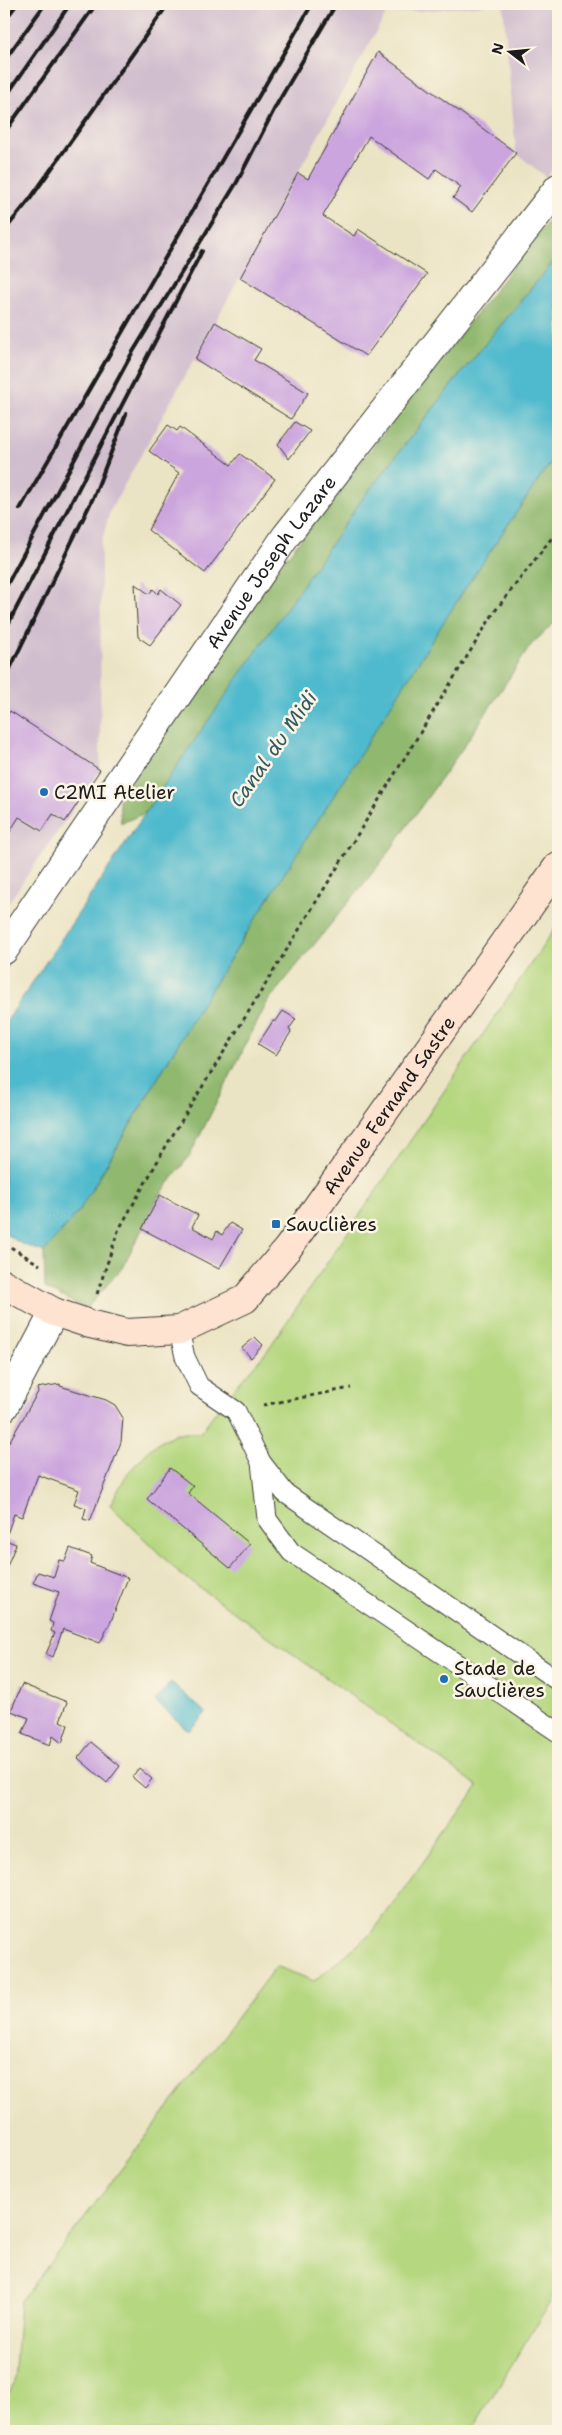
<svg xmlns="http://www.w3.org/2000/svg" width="562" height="2435" font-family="'Shantell Sans',sans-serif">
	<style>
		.industrial { fill: #d0bdce }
		.green { fill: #b5d780; stroke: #687a4e }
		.forest { fill: #90b86e; stroke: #566a45 }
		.water { fill: #50bacd; stroke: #366b74 }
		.building { fill: #cba5de }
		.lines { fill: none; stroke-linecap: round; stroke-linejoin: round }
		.lane-casing { stroke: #3b3a35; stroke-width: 21 }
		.street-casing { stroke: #3b3a35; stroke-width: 30 }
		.secondary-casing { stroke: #3b3a35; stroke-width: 30 }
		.path { stroke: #3b3a35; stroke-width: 3; stroke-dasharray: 4 4; stroke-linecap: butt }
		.lane { stroke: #fff; stroke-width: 19 }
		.street { stroke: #fff; stroke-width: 28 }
		.secondary { stroke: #fee3d1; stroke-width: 28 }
		.rail { stroke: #1c1c1c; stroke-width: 4 }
		.poi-dot { fill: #1f6fb2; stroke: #fcf5e5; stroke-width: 2 }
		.labels { text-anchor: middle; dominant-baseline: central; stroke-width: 5; stroke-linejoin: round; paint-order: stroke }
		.street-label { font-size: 19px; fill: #1c1c1c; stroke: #fcf5e5 }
		.poi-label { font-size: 19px; fill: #1c1c1c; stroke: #fcf5e5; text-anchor: start }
		.water-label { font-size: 20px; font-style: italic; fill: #315b63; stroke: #fcf5e5 }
	</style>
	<rect width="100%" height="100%" fill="#fcf5e5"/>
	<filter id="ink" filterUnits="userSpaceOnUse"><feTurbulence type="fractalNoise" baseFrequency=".02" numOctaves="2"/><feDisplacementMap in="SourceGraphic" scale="10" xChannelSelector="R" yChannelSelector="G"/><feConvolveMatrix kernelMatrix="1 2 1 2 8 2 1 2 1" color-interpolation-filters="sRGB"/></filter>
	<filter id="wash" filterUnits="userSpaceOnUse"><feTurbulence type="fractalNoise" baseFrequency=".0096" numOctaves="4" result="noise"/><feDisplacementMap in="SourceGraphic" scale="20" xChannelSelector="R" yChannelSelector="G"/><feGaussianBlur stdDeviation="1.12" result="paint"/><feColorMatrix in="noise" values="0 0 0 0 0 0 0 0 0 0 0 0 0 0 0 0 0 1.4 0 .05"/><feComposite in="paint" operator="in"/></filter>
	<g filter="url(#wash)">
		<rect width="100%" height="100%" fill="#ebe4c4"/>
		<!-- industrial -->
		<g class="industrial">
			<polygon points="4,4 499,4 386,14 110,511 101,544 100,770 4,909"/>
			<polygon points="503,4 558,4 558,163 546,177 516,153"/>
		</g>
		<!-- green -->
		<polygon class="green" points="558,924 558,2289 471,2431 4,2431 4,2402 14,2383 20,2302 276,1966 314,1981 372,1933 478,1786 179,1573 110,1505 127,1474 152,1447 176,1433 200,1433 222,1403 267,1351"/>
		<!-- forest -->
		<g class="forest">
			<polygon points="558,209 558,256 457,378 363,498 145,813 121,823 119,800 266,584"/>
			<polygon points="558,454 558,619 531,645 462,749 383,860 268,1001 190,1155 160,1195 122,1268 86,1309 45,1288 44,1252 93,1188 201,1005 464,590 541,476"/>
		</g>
		<!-- water -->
		<g class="water">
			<polygon points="558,256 558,454 541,476 464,590 201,1005 79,1211 44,1252 22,1244 4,1233 4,1025 180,761 363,498 457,378"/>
			<polygon points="171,1682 206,1713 189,1731 155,1701"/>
		</g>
		<g id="blocks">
			<!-- building -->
			<g class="building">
				<polygon points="378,52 516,153 472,212 453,198 461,187 436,169 429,179 369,136 323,216 354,236 358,229 427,274 366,356 240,278 298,173 308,179"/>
				<polygon points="215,322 261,349 254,360 308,393 291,419 195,359"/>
				<polygon points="295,422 310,431 289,459 278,444"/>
				<polygon points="168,425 177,431 180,427 231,465 240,454 275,479 205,573 148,530 179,473 149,451"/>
				<polygon points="135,584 149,594 153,589 158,594 161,589 181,605 150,645 138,637"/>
				<polygon points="10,711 100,770 65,822 53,814 42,831 19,817 4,841 4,720"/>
				<polygon points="283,1011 296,1019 289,1029 291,1032 276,1055 258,1044 273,1021 276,1021"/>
				<polygon points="160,1195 198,1215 192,1227 213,1239 217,1231 222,1235 230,1223 242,1230 219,1269 142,1229"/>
				<polygon points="255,1337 263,1345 251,1358 242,1348"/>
				<polygon points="60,1384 60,1386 106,1400 115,1405 123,1418 121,1442 90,1521 83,1519 86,1508 74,1504 79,1490 38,1475 22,1517 14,1514 5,1540 16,1544 4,1574 4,1451 38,1392 37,1388"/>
				<polygon points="170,1468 193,1486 188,1493 250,1544 230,1568 147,1499"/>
				<polygon points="70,1548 92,1556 90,1563 128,1578 111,1621 100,1643 63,1629 53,1657 46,1654 55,1633 51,1631 53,1623 49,1621 59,1592 33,1583 38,1572 54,1577 59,1560 65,1561"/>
				<polygon points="22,1684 67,1702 60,1721 68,1725 62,1743 53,1736 50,1745 22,1734 29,1718 11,1711"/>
				<polygon points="91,1742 120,1766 107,1783 78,1758"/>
				<polygon points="139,1768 152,1779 145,1788 132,1777"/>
			</g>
		</g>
	</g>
	<g filter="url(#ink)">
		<use href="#blocks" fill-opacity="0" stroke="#3b3a35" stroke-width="1"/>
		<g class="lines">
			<defs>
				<g id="lane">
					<polyline points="179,1330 185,1357 199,1386 236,1411 261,1462 285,1493 558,1681"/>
					<polyline points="261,1462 267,1519 291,1552 558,1732"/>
				</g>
				<g id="street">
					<path id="s1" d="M 4,950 L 286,536 L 558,188"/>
					<polyline points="4,1407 54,1312"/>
				</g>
				<g id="secondary">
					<path id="s2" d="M 4,1284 L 54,1312 L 90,1324 L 127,1333 L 179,1330 L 245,1299 L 288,1248 L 558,866"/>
				</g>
			</defs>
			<!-- lane casing -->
			<use href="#lane" class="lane-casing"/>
			<!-- street casing -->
			<use href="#street" class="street-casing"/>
			<!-- secondary casing -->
			<use href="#secondary" class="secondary-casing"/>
			<!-- path -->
			<g class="path">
				<polyline points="4,1243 40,1265"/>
				<polyline points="97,1294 118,1231 169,1141 495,611 558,530"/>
				<polyline points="263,1405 351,1388"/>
			</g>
			<!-- lane -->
			<use href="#lane" class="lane"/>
			<!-- street -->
			<use href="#street" class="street"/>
			<!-- secondary -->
			<use href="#secondary" class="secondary"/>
			<!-- rail -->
			<g class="rail">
				<polyline points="4,21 17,4"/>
				<polyline points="4,61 45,4"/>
				<polyline points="4,99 70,4"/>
				<polyline points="4,133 96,4"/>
				<polyline points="4,231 30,199 168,4"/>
				<polyline points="20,509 312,4"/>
				<polyline points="4,590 131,355 237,182 277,104 336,4"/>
				<polyline points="4,632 202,251"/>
				<polyline points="4,681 94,496 126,414"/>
			</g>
		</g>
	</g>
	<!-- markers -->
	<g class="poi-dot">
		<circle cx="44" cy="792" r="5"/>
		<rect x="271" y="1219" width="10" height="10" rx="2.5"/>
		<circle cx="444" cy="1679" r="5"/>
	</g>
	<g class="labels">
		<!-- street labels -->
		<g class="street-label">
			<text stroke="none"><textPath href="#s1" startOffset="471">Avenue Joseph Lazare</textPath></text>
			<text stroke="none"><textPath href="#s2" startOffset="500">Avenue Fernand Sastre</textPath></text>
		</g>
		<!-- poi labels -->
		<g class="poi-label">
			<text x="54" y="792">C2MI Atelier</text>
			<text x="286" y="1224">Sauclières</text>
			<text x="454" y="1668">Stade de<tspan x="454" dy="22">Sauclières</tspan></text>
		</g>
		<!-- water labels -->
		<g class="water-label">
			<text transform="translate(273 749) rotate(-55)">Canal du Midi</text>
		</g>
	</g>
	<!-- margin -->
	<rect width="562" height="2435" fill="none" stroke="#fcf5e5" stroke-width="20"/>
	<!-- north arrow -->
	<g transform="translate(510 52) rotate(286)" stroke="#fcf5e5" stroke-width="4" paint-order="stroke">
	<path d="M0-4L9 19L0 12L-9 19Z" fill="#1c1c1c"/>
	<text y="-8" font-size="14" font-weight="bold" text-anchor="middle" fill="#1c1c1c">N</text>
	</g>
</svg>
